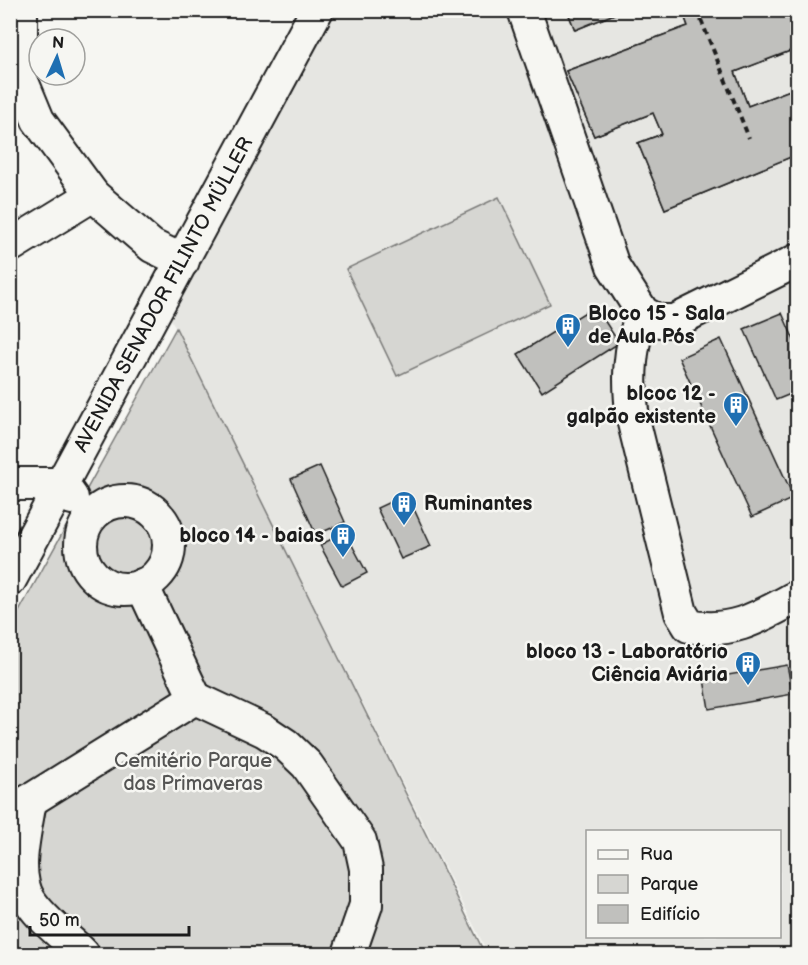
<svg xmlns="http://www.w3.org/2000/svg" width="808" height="965" font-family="'Balsamiq Sans',sans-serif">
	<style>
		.built { fill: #e6e6e2; fill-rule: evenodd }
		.green { fill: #d6d6d2; stroke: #797977; stroke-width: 1.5 }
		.building { fill: #c0c0bd; stroke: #1c1c1c; stroke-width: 1.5; fill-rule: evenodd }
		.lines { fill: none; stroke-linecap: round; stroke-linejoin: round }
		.minor-casing { stroke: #1c1c1c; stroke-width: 36 }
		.path { stroke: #1c1c1c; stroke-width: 4; stroke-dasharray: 6 4.5; stroke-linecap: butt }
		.minor { stroke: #f6f6f2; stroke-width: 32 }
		.labels { text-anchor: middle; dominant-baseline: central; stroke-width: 5; stroke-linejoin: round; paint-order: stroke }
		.street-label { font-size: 20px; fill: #1c1c1c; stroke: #f6f6f2 }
		.poi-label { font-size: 20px; font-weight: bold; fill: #1c1c1c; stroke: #f6f6f2; text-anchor: end }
		.park-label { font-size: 20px; fill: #545453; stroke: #f6f6f2 }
	</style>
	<rect width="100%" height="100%" fill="#f6f6f2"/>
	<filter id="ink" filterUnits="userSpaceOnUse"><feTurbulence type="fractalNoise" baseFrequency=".0167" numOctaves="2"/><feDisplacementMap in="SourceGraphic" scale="12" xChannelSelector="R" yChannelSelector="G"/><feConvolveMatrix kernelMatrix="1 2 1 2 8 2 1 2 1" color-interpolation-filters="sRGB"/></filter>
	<g filter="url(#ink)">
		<!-- built -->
		<path class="built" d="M 336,11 L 797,11 L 797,954 L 488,954 L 171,319 ZM 588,832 L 780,832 L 780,936 L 588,936 Z"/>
		<!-- green -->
		<g class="green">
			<polygon points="499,197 550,304 397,376 346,269"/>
			<polygon points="176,328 485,954 11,954 11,626"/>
		</g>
		<!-- building -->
		<g class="building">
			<polygon points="567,10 624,10 575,30"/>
			<polygon points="567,10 624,10 575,30"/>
			<path d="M 682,10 L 710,10 L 712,17 L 729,10 L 798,10 L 798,48 L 735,72 L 748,106 L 798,87 L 798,154 L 665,209 L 638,143 L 662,134 L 653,113 L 594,136 L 566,71 L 688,26 ZM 709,82 L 722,117 L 681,133 L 667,97 Z"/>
			<polygon points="682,10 710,10 712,17 729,10 798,10 798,48 735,72 748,106 798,87 798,154 665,209 638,143 662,134 653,113 594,136 566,71 688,26"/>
			<polygon points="595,306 619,343 542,392 518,354"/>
			<polygon points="782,313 798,349 798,391 776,400 744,329"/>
			<polygon points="721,339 794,498 752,517 679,358"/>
			<polygon points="320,466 345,522 316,535 291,479"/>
			<polygon points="407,494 431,546 401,559 377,508"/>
			<polygon points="345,532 367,573 342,586 320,545"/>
			<polygon points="787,665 793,694 709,709 704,679"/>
		</g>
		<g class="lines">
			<defs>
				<g id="minor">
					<polyline points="21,10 21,79 38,120 93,195 152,246 183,261"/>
					<polyline points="524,10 613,266 643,313 659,321 675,321 798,260"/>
					<polyline points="10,246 93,195"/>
					<path d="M 643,313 C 628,347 628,383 633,419 L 681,613 L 689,626 C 732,635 761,616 798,596"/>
					<polyline points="10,484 62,484 72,498"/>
					<circle cx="125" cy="545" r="44"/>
					<path id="s1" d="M 10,580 L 317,10"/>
					<polyline points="195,698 265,731 286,745 307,765 360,841 366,869 366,905 349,954"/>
					<path d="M 30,800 C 26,831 12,873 30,901 C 43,921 67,938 83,954"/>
					<polyline points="10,813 195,698 142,585"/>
				</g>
			</defs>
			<!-- minor casing -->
			<use href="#minor" class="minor-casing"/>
			<!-- path -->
			<polyline class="path" points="697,10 749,138"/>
			<!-- minor -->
			<use href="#minor" class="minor"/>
		</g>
	</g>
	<!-- icons -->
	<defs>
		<symbol id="building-pin" viewBox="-11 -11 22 30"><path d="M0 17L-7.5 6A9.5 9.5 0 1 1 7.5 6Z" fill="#1f6fb2" stroke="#f6f6f2"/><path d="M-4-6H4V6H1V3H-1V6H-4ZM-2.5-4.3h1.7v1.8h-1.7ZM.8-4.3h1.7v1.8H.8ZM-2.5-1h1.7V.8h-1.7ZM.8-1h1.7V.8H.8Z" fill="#fff"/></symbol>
	</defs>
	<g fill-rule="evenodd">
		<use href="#building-pin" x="553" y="311" width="30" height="40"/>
		<use href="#building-pin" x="721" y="390" width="30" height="40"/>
		<use href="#building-pin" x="389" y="489" width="30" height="40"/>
		<use href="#building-pin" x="328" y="521" width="30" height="40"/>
		<use href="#building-pin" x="733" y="649" width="30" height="40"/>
	</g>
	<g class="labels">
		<!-- street labels -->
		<g class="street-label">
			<text stroke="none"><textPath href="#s1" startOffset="324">AVENIDA SENADOR FILINTO MÜLLER</textPath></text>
		</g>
		<!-- poi labels -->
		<g class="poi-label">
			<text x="588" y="314" text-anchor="start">Bloco 15 - Sala<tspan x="588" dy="23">de Aula Pós</tspan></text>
			<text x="716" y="394">blcoc 12 -<tspan x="716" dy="23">galpão existente</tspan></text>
			<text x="424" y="504" text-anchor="start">Ruminantes</text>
			<text x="324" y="536">bloco 14 - baias</text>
			<text x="728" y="652">bloco 13 - Laboratório<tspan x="728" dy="23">Ciência Aviária</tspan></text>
		</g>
		<!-- park labels -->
		<g class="park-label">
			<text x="193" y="761">Cemitério Parque<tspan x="193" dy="23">das Primaveras</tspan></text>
		</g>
	</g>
	<!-- margin -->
	<rect width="808" height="965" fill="none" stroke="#f6f6f2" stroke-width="36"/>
	<rect x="18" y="18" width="772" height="929" fill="none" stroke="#1c1c1c" stroke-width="2" filter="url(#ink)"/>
	<!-- legend -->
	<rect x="586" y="830" width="195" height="108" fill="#f6f6f2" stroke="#9f9f9c" stroke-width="1.5"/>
	<rect x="598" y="850" width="30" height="9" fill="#f6f6f2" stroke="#9f9f9c" stroke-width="1.5"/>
	<text x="640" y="860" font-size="18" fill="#1c1c1c">Rua</text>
	<rect x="598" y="875" width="30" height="18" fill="#d6d6d2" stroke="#9f9f9c" stroke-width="1.5"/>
	<text x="640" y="890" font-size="18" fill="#1c1c1c">Parque</text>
	<rect x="598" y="905" width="30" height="18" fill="#c0c0bd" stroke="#9f9f9c" stroke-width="1.5"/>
	<text x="640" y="920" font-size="18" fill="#1c1c1c">Edifício</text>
	<!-- north arrow -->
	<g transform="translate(57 57) rotate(4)"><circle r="28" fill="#f6f6f2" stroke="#9f9f9c" stroke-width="1.5"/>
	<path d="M0-4.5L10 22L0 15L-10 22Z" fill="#1f6fb2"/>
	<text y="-9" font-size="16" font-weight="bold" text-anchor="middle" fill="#1c1c1c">N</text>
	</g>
	<!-- scale -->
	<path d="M30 926v9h159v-9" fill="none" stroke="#1c1c1c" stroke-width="3"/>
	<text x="39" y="926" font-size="18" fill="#1c1c1c" stroke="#f6f6f2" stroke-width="4.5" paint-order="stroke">50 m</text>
</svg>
